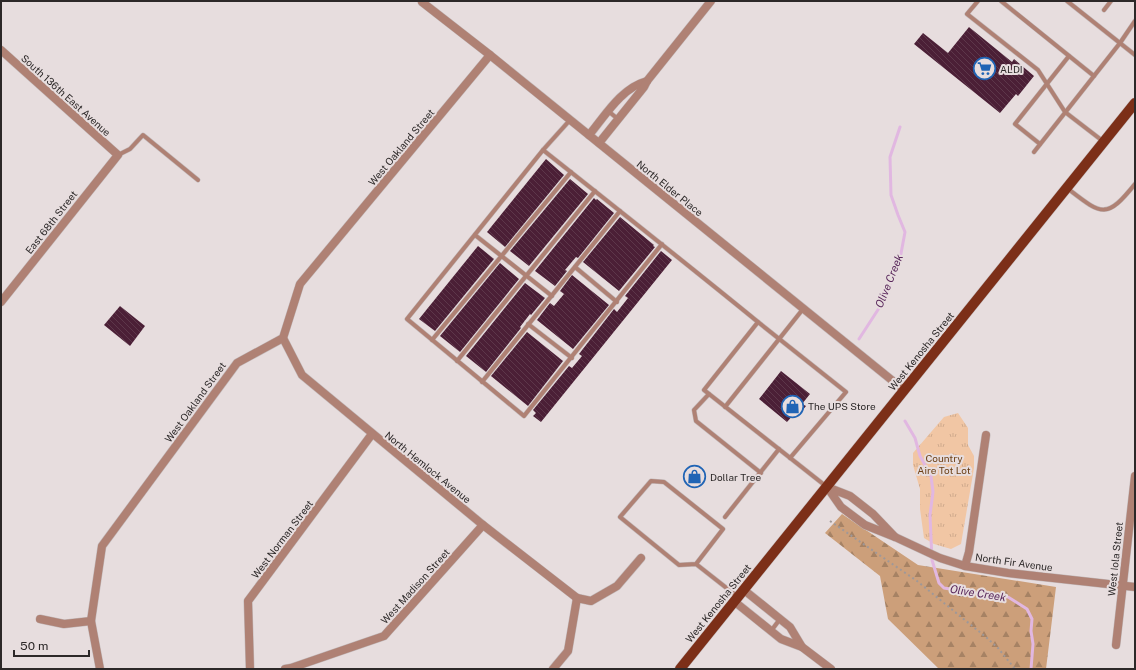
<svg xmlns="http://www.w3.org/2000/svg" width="1136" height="670" font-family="'Public Sans',sans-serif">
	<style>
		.forest { fill: url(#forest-firs) }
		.park { fill: url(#park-tufts) }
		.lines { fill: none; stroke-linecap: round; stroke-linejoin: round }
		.stream { stroke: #e1b7e1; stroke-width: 3 }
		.building { fill: url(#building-back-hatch) }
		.service-casing { stroke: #c2b9ba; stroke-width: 5 }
		.minor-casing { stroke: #c2b9ba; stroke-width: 9 }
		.primary-casing { stroke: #c2b9ba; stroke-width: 11 }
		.path { stroke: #9f9898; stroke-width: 2; stroke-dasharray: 2 3; stroke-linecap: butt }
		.service { stroke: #af8174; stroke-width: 4 }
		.minor { stroke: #af8174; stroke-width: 8 }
		.primary { stroke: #7c2f18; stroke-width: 10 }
		.labels { text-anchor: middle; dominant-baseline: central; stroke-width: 4; stroke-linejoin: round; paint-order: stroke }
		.poi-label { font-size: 10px; fill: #2c2828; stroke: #e7ddde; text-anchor: start }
		.street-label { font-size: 10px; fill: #2c2828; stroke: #e7ddde }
		.park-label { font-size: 10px; fill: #6d4117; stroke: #e7ddde }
		.water-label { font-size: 11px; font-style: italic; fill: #59275b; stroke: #e7ddde }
	</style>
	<defs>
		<pattern id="forest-firs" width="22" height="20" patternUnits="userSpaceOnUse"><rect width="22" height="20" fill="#cc9f7a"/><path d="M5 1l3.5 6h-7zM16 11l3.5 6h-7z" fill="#a68264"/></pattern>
		<pattern id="park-tufts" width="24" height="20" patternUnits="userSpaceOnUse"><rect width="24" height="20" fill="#f1c6a4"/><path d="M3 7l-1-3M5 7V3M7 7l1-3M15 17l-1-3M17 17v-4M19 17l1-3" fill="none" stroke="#cfaa8d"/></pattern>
		<pattern id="building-back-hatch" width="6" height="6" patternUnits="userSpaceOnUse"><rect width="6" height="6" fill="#4b1f36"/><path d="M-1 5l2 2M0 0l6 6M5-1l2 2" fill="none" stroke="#5d374a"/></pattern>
	</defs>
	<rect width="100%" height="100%" fill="#e7ddde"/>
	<!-- forest -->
	<polygon class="forest" points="842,514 918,565 1056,587 1046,669 939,669 888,619 880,576 825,533"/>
	<!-- park -->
	<polygon class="park" points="958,413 968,428 968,445 974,456 974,468 961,544 951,549 934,544 924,538 920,509 920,489 913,465 913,453 944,417"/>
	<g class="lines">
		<!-- stream -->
		<g class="stream">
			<polyline points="859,339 883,302 900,259 905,232 898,215 891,195 890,157 900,127"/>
			<polyline points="905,421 915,438 920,456 931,476 933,492 930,515 932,560 939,583 944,588 992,596 1008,597 1027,609 1032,619 1031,631 1033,644 1031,669"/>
		</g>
	</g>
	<!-- building -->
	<g class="building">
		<polygon points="969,27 1012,62 1014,59 1034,76 1018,96 1016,94 1000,113 914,44 923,33 948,53"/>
		<polygon points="546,159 564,175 505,247 487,232"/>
		<polygon points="570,179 588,194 529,266 510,251"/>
		<polygon points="594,198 596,200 597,199 614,213 578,258 576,257 565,270 567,271 555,286 535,271"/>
		<polygon points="620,217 654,245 653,246 655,247 619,291 583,262"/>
		<polygon points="478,246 494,259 435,331 419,319"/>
		<polygon points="661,251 672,260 541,422 533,416 536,413 533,410 569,366 572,368 582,356 579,354 614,309 617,312 628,298 625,296"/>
		<polygon points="500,263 519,279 460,352 440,336"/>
		<polygon points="572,275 609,305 573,349 537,320 550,303 554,306 564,294 560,291"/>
		<polygon points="525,283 545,298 531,315 530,314 520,327 521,328 486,372 466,356"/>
		<polygon points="120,306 145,326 130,346 104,325"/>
		<polygon points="527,332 563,361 528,406 491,376"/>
		<polygon points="781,371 810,394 802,404 806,406 798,416 795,413 787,422 759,399"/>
	</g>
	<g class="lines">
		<defs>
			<g id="service">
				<polyline points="978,1 967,14 1038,70 1065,112 1104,142"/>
				<polyline points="1001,1 1094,76"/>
				<polyline points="1067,1 1135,55"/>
				<polyline points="1104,10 1111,1"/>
				<polyline points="608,111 618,119"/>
				<polyline points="1040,144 1015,124 1069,56"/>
				<polyline points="543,150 570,120"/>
				<polyline points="1034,152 1120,43 1135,21"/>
				<polyline points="118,155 130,149 143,135 198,180"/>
				<path d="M 1067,188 C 1102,215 1106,220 1135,184"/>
				<polyline points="475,235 552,296"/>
				<path d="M 662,244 L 524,416 L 407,319 L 543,150 C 615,207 687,264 758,322 L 704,390 L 827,487"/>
				<polyline points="575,267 617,302"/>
				<polyline points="758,322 846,392 790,458"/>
				<polyline points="528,324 572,358"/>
				<polyline points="432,340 571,172"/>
				<polyline points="457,361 595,191"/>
				<polyline points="482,382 620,211"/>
				<polyline points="709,394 694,410 696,421 761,473"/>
				<polyline points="725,407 803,309"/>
				<polyline points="725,517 779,449"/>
				<polyline points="696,564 679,565 620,517 651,481 664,482 723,529 696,564 738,597"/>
				<polyline points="771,631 780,619"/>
			</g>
			<g id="minor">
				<polyline points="423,1 422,2 490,55 904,390"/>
				<polyline points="1,50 118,155 1,302"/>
				<path d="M 589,135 C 605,116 621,88 647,81"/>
				<polyline points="599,143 644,87 647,81 711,1"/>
				<polyline points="283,338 302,375 483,525 577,598"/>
				<polygon points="827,487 850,496 873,514 895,537 865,525 841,507"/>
				<polyline points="895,537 940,558 965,566 1008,573 1135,587"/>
				<polyline points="965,566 969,552 986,435"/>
				<polyline points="744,590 790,627 802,647"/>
				<polyline points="735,602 781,639 802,647 831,669"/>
				<polyline points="40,619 64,624 91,621"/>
				<polyline points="1116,645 1135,476"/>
				<polyline points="100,669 91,621 102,546 237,363 283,338 300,284 490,55"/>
				<polyline points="250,669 248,601 372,434"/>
				<polyline points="285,669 291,668 384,636 483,525"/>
				<polyline points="553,669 568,651 577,598 591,601 617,586 641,558"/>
			</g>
			<polyline id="primary" points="680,669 1135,103"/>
		</defs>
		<!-- service casing -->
		<use href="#service" class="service-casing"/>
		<!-- minor casing -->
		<use href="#minor" class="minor-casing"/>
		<!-- primary casing -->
		<use href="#primary" class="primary-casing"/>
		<!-- path -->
		<polyline class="path" points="830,521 917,581 987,638 998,648 1015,669"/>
		<!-- service -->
		<use href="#service" class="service"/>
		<!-- minor -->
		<use href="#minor" class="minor"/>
		<!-- primary -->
		<use href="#primary" class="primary"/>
	</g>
	<!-- icons -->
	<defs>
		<symbol id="supermarket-ring" viewBox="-11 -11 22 22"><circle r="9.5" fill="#e7ddde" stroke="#2064b5" stroke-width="1.5"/><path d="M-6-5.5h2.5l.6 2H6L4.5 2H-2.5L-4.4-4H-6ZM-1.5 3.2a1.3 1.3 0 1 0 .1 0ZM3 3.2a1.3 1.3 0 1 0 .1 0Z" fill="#2064b5"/></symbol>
		<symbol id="shop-ring" viewBox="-11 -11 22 22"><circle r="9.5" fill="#e7ddde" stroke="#2064b5" stroke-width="1.5"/><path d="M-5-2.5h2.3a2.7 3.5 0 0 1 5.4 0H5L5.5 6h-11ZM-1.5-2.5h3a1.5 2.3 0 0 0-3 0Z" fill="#2064b5"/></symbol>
	</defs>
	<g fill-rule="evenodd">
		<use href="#supermarket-ring" x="972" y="56" width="25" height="25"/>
		<use href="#shop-ring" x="780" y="394" width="25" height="25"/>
		<use href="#shop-ring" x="682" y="464" width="25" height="25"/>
	</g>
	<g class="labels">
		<!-- poi labels -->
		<g class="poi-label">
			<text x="1000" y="69">ALDI</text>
			<text x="808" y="406">The UPS Store</text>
			<text x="710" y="477">Dollar Tree</text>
		</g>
		<!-- street labels -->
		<g class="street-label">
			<text transform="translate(66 95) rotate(42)">South 136th East Avenue</text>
			<text transform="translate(401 147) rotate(-50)">West Oakland Street</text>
			<text transform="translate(670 188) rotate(39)">North Elder Place</text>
			<text transform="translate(51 222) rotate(-52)">East 68th Street</text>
			<text transform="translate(921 351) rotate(-51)">West Kenosha Street</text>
			<text transform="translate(195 402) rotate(-54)">West Oakland Street</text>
			<text transform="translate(428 467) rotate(39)">North Hemlock Avenue</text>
			<text transform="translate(282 539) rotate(-53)">West Norman Street</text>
			<text transform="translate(1115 559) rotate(-84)">West Iola Street</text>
			<text transform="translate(1014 562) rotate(8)">North Fir Avenue</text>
			<text transform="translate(415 586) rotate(-48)">West Madison Street</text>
			<text transform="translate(718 603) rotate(-51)">West Kenosha Street</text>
		</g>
		<!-- park labels -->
		<g class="park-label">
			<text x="944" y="458">Country<tspan x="944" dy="12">Aire Tot Lot</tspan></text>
		</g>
		<!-- water labels -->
		<g class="water-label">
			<text transform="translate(889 281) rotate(-68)">Olive Creek</text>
			<text transform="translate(978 593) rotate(9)">Olive Creek</text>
		</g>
	</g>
	<!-- border -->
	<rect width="1136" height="670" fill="none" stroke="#2c2828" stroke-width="4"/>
	<!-- scale -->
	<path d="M14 650v6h75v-6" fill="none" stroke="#2c2828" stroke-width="2"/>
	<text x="20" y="650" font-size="12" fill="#2c2828" stroke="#e7ddde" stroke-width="3" paint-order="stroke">50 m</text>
</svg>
